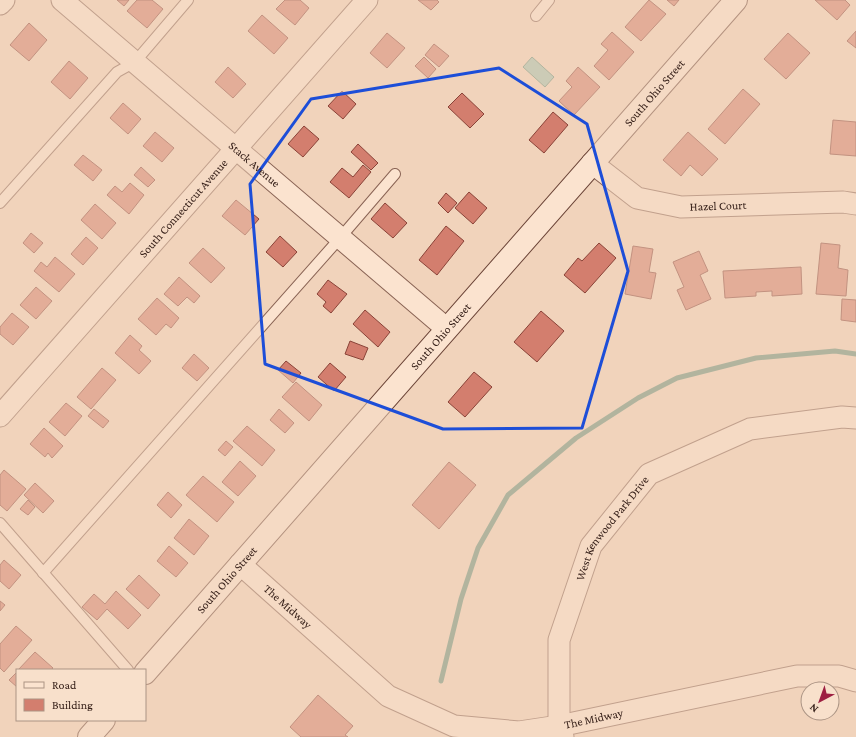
<svg xmlns="http://www.w3.org/2000/svg" width="856" height="737" font-family="'Crimson Pro',serif">
	<style>
		.water { fill: #a0c1af; stroke: #678f7b }
		.lines { fill: none; stroke-linecap: round; stroke-linejoin: round }
		.stream { stroke: #678f7b; stroke-width: 5 }
		.building { fill: #d37e6e; stroke: #8a4338 }
		.lane-casing { stroke: #896354; stroke-width: 12 }
		.street-casing { stroke: #896354; stroke-width: 23 }
		.secondary-casing { stroke: #6b4437; stroke-width: 24 }
		.lane { stroke: #fbe3cf; stroke-width: 10 }
		.street { stroke: #fbe3cf; stroke-width: 21 }
		.secondary { stroke: #fbe3cf; stroke-width: 22 }
		.marked { fill: none; stroke: #1d4ed8; stroke-width: 3; stroke-linejoin: round }
		.labels { text-anchor: middle; dominant-baseline: central; stroke-width: 3; stroke-linejoin: round; paint-order: stroke }
		.street-label { font-size: 12px; fill: #37211a; stroke: #f8e0cb }
	</style>
	<rect width="100%" height="100%" fill="#f1d3bb"/>
	<!-- water -->
	<polygon class="water" points="532,57 554,77 545,87 523,67"/>
	<g class="lines">
		<!-- stream -->
		<polyline class="stream" points="441,681 461,599 478,548 508,495 576,438 638,398 677,378 756,358 835,351 856,354"/>
	</g>
	<!-- building -->
	<g class="building">
		<polygon points="117,0 129,0 124,6"/>
		<polygon points="137,0 152,0 163,9 147,28 127,11"/>
		<polygon points="285,0 300,0 309,8 295,25 276,9"/>
		<polygon points="418,0 437,0 439,2 431,10"/>
		<polygon points="649,0 666,14 641,41 625,27"/>
		<polygon points="667,0 679,0 674,6"/>
		<polygon points="815,0 845,0 850,5 837,20"/>
		<polygon points="262,15 288,38 274,54 248,31"/>
		<polygon points="29,23 47,40 29,61 10,45"/>
		<polygon points="856,31 856,48 847,41"/>
		<polygon points="612,32 634,52 609,80 594,66 608,50 601,44"/>
		<polygon points="387,33 405,48 387,68 370,53"/>
		<polygon points="788,33 810,53 786,79 764,59"/>
		<polygon points="434,44 449,56 439,67 425,55"/>
		<polygon points="424,57 436,69 428,78 415,66"/>
		<polygon points="69,61 88,78 70,99 51,82"/>
		<polygon points="228,67 246,84 233,98 215,82"/>
		<polygon points="578,67 600,87 574,115 559,101 572,87 566,81"/>
		<polygon points="743,89 760,104 725,144 708,129"/>
		<polygon points="342,91 356,104 343,119 328,106"/>
		<polygon points="462,93 484,114 470,128 448,107"/>
		<polygon points="123,103 141,119 128,134 110,118"/>
		<polygon points="553,112 568,125 544,153 529,140"/>
		<polygon points="833,120 856,122 856,156 830,154"/>
		<polygon points="304,126 319,139 303,157 288,144"/>
		<polygon points="155,132 174,148 162,162 143,146"/>
		<polygon points="688,132 718,159 702,176 690,165 681,176 663,160"/>
		<polygon points="358,144 378,163 371,170 351,152"/>
		<polygon points="83,155 102,170 93,181 74,165"/>
		<polygon points="363,165 371,172 349,198 330,182 342,168 353,177"/>
		<polygon points="141,167 155,180 148,187 134,175"/>
		<polygon points="130,183 144,195 129,214 107,195 115,186 122,192"/>
		<polygon points="469,192 487,208 473,224 455,208"/>
		<polygon points="446,193 457,203 448,213 438,203"/>
		<polygon points="236,200 259,219 245,235 222,216"/>
		<polygon points="385,203 407,223 393,238 371,219"/>
		<polygon points="95,204 116,223 102,239 81,220"/>
		<polygon points="446,226 464,241 437,275 419,260"/>
		<polygon points="31,233 43,243 34,253 23,243"/>
		<polygon points="280,236 297,252 283,267 266,252"/>
		<polygon points="86,237 98,248 83,265 71,254"/>
		<polygon points="599,243 616,258 585,293 564,275 578,258 582,261"/>
		<polygon points="821,243 840,245 838,268 848,270 846,296 816,294"/>
		<polygon points="633,246 653,249 649,272 656,273 651,299 625,294"/>
		<polygon points="203,248 225,268 211,283 189,263"/>
		<polygon points="699,251 708,271 700,275 711,299 686,310 677,290 684,287 673,262"/>
		<polygon points="55,257 75,274 59,292 34,271 41,262 47,267"/>
		<polygon points="801,267 802,294 772,296 772,291 756,292 756,296 725,298 723,271"/>
		<polygon points="179,277 200,296 194,303 187,297 178,306 164,294"/>
		<polygon points="328,280 347,294 331,313 323,306 326,302 317,294"/>
		<polygon points="36,287 52,301 36,319 20,305"/>
		<polygon points="157,298 179,318 171,328 166,324 156,335 138,319"/>
		<polygon points="842,299 856,300 856,322 841,320"/>
		<polygon points="365,310 390,332 378,347 353,324"/>
		<polygon points="541,311 564,331 537,362 514,342"/>
		<polygon points="12,313 29,327 13,345 0,334 0,327"/>
		<polygon points="130,335 142,346 139,350 151,361 139,374 115,353"/>
		<polygon points="350,341 368,348 363,360 345,354"/>
		<polygon points="194,354 209,368 197,381 182,368"/>
		<polygon points="286,361 301,373 293,383 278,370"/>
		<polygon points="330,363 346,377 334,391 318,377"/>
		<polygon points="102,368 116,380 91,409 77,397"/>
		<polygon points="474,372 492,387 465,417 448,402"/>
		<polygon points="296,382 322,405 309,421 282,397"/>
		<polygon points="66,403 82,416 65,436 49,422"/>
		<polygon points="94,409 109,421 103,428 88,416"/>
		<polygon points="279,409 294,423 285,433 270,420"/>
		<polygon points="247,426 275,450 262,466 233,441"/>
		<polygon points="44,428 63,446 52,458 48,453 45,457 30,444"/>
		<polygon points="226,441 233,447 225,456 218,450"/>
		<polygon points="240,461 256,476 238,496 222,482"/>
		<polygon points="449,462 476,485 439,529 412,505"/>
		<polygon points="4,470 26,489 7,511 0,505 0,475"/>
		<polygon points="203,476 234,502 217,522 186,495"/>
		<polygon points="35,483 54,501 43,513 24,495"/>
		<polygon points="168,492 182,505 171,518 157,505"/>
		<polygon points="28,500 35,507 28,515 20,509"/>
		<polygon points="189,519 209,536 194,555 174,538"/>
		<polygon points="169,546 188,563 176,577 157,561"/>
		<polygon points="4,560 21,575 9,589 0,581 0,565"/>
		<polygon points="139,575 160,595 148,609 126,589"/>
		<polygon points="116,591 141,615 128,629 107,609 97,620 82,607 94,594 105,604"/>
		<polygon points="0,601 5,605 0,611"/>
		<polygon points="16,626 32,640 4,672 0,668 0,644"/>
		<polygon points="35,652 53,668 51,670 18,670"/>
		<polygon points="17,672 17,687 9,680"/>
		<polygon points="318,695 353,726 345,735 348,737 301,737 290,727"/>
	</g>
	<g class="lines">
		<defs>
			<g id="lane">
				<polyline points="536,16 549,0"/>
				<polyline points="0,203 117,72 135,62 188,0"/>
				<polyline points="0,523 128,670"/>
				<polyline points="43,573 340,238 395,174"/>
			</g>
			<g id="street">
				<path id="s1" d="M 62,0 L 447,329"/>
				<polyline points="0,4 4,0"/>
				<path id="s2" d="M 592,163 L 637,198 L 681,207 L 843,202 L 856,204"/>
				<path id="s3" d="M 0,416 L 367,0"/>
				<path id="s4" d="M 240,564 L 388,696 L 454,726 L 519,732 L 559,726 L 797,676 L 839,676 L 856,681"/>
				<path id="s5" d="M 563,737 L 559,726 L 559,640 L 591,546 L 649,474 L 750,429 L 842,417 L 856,418"/>
			</g>
			<g id="secondary">
				<path id="s6" d="M 145,673 L 736,0"/>
				<polyline points="89,737 104,720"/>
			</g>
		</defs>
		<!-- lane casing -->
		<use href="#lane" class="lane-casing"/>
		<!-- street casing -->
		<use href="#street" class="street-casing"/>
		<!-- secondary casing -->
		<use href="#secondary" class="secondary-casing"/>
		<!-- lane -->
		<use href="#lane" class="lane"/>
		<!-- street -->
		<use href="#street" class="street"/>
		<!-- secondary -->
		<use href="#secondary" class="secondary"/>
	</g>
	<!-- marked area -->
	<path d="M0 0H856V737H0ZM 499,68 L 587,124 L 628,271 L 582,428 L 443,429 L 265,364 L 250,184 L 311,99 Z" fill="#f1d3bb" fill-opacity=".55" fill-rule="evenodd"/>
	<path class="marked" d="M 499,68 L 587,124 L 628,271 L 582,428 L 443,429 L 265,364 L 250,184 L 311,99 Z"/>
	<g class="labels">
		<!-- street labels -->
		<g class="street-label">
			<text stroke="none"><textPath href="#s6" startOffset="772">South Ohio Street</textPath></text>
			<text stroke="none"><textPath href="#s1" startOffset="253">Stack Avenue</textPath></text>
			<text stroke="none"><textPath href="#s2" startOffset="139">Hazel Court</textPath></text>
			<text stroke="none"><textPath href="#s3" startOffset="277">South Connecticut Avenue</textPath></text>
			<text stroke="none"><textPath href="#s6" startOffset="448">South Ohio Street</textPath></text>
			<text stroke="none"><textPath href="#s5" startOffset="223">West Kenwood Park Drive</textPath></text>
			<text stroke="none"><textPath href="#s6" startOffset="124">South Ohio Street</textPath></text>
			<text stroke="none"><textPath href="#s4" startOffset="64">The Midway</textPath></text>
			<text stroke="none"><textPath href="#s4" startOffset="412">The Midway</textPath></text>
		</g>
	</g>
	<!-- legend -->
	<rect x="16" y="669" width="130" height="52" fill="#f8e0cb" stroke="#ab9484"/>
	<rect x="24" y="682" width="20" height="6" fill="#fbe3cf" stroke="#ab9484"/>
	<text x="52" y="689" font-size="12" fill="#37211a">Road</text>
	<rect x="24" y="699" width="20" height="12" fill="#d37e6e" stroke="#ab9484"/>
	<text x="52" y="709" font-size="12" fill="#37211a">Building</text>
	<!-- north arrow -->
	<g transform="translate(820 701) rotate(221)"><circle r="19" fill="#f8e0cb" stroke="#ab9484"/>
	<path d="M0-3L7 15L0 10L-7 15Z" fill="#9d1f41"/>
	<text y="-6" font-size="11" font-weight="bold" text-anchor="middle" fill="#37211a">N</text>
	</g>
</svg>
